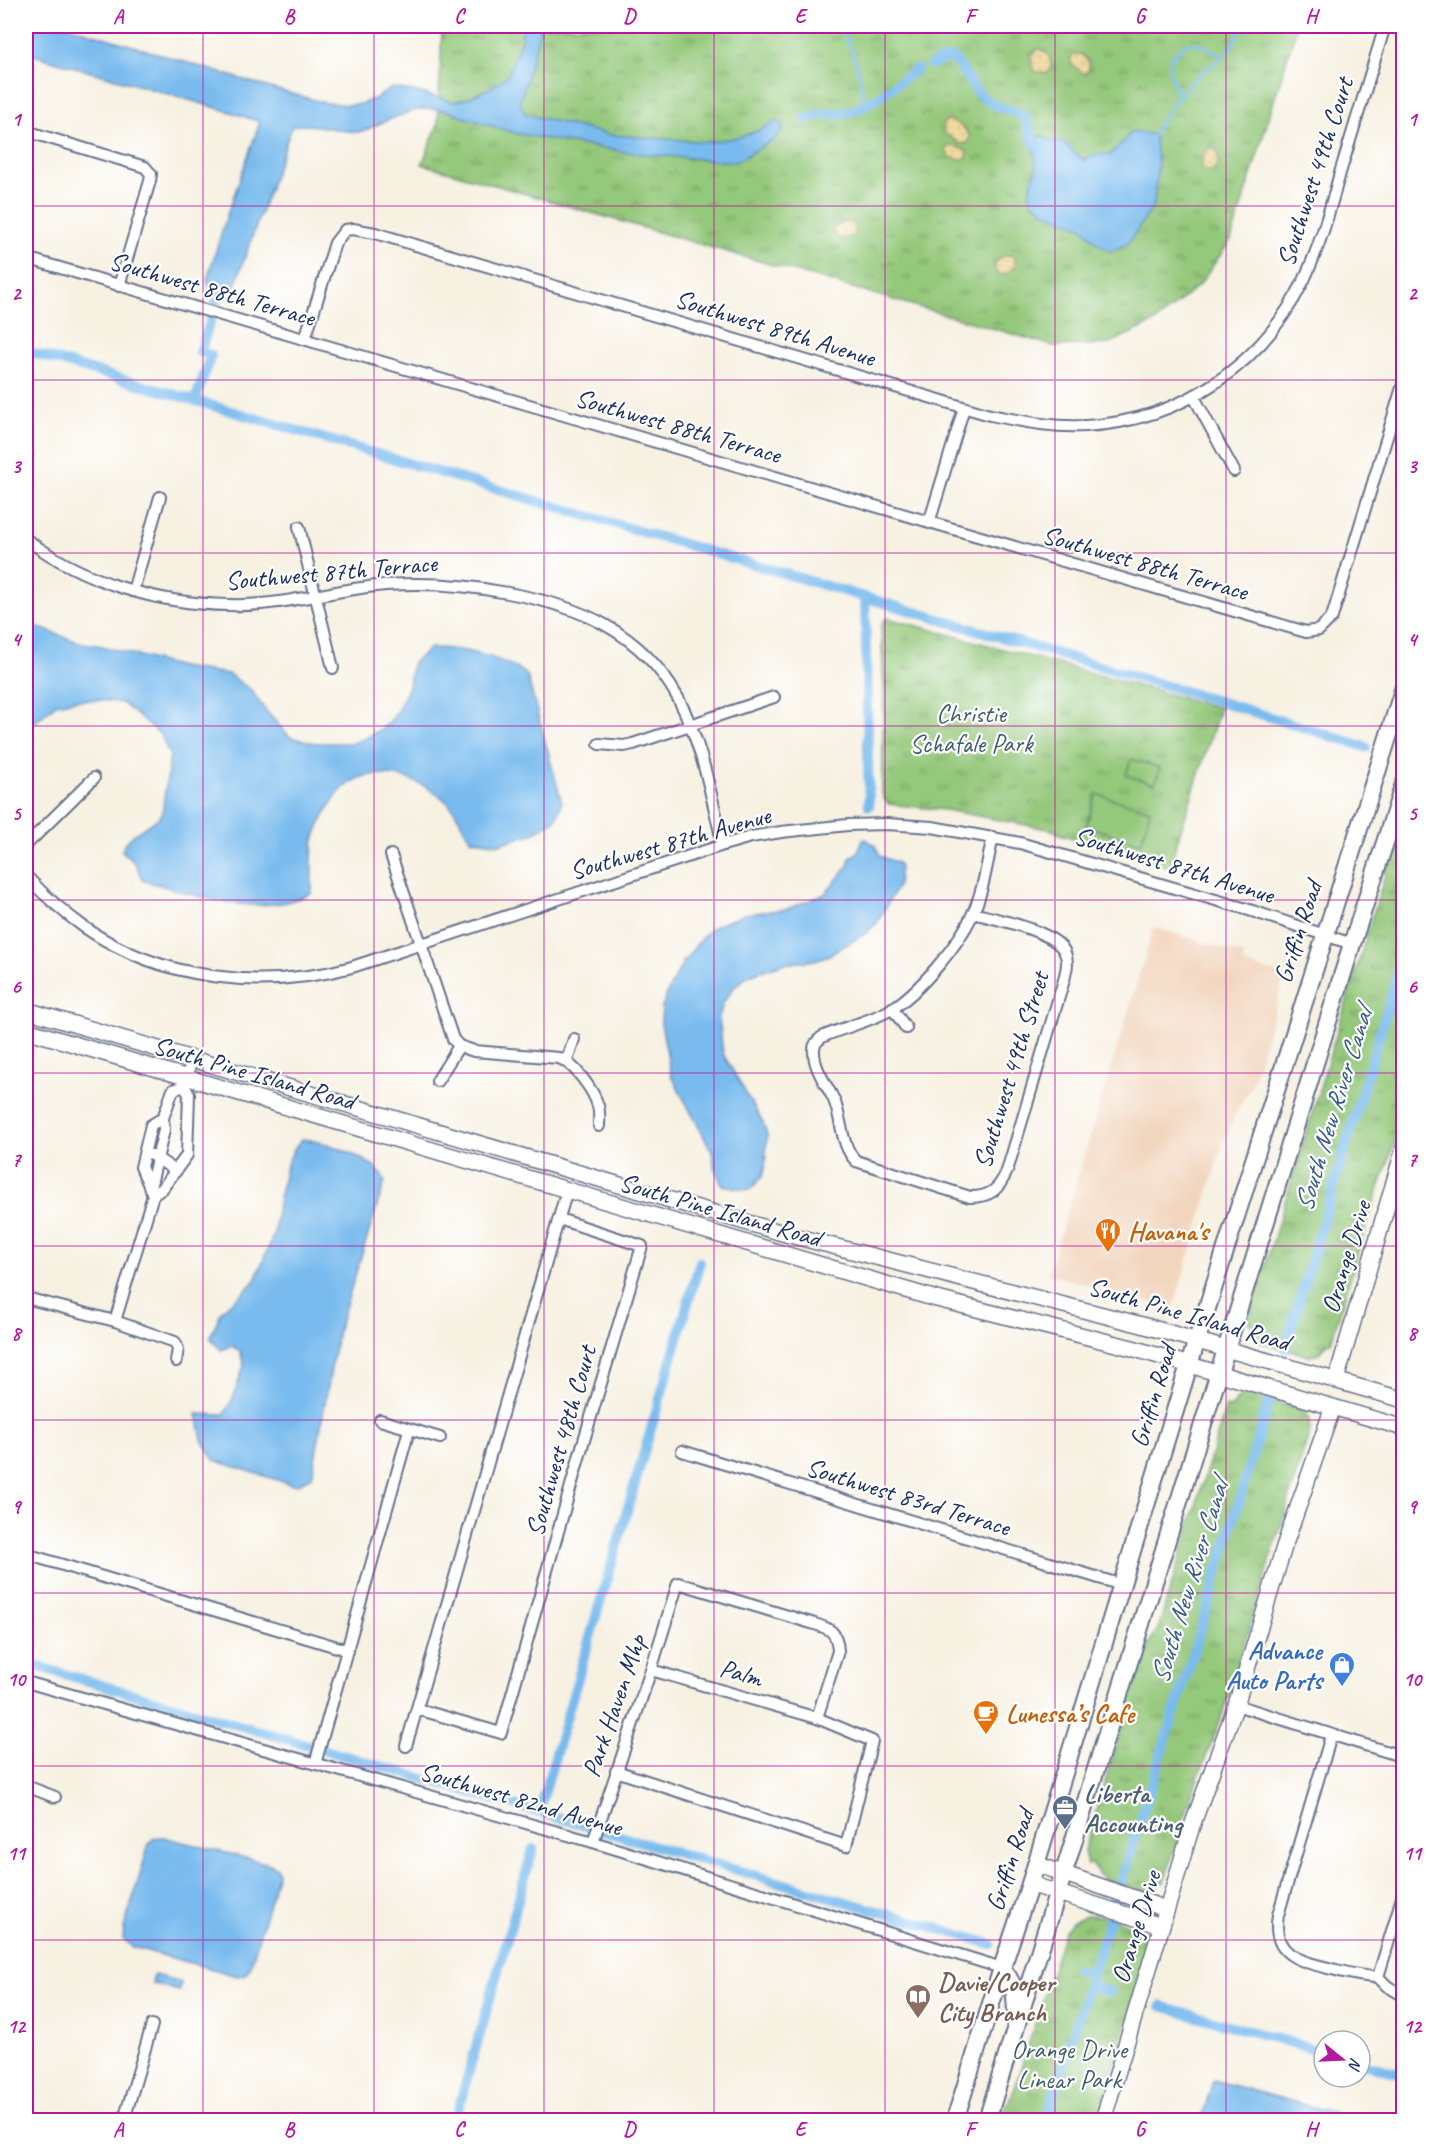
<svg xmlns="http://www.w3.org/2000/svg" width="1429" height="2146" font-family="Caveat,sans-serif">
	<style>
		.built { fill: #f2d5bd }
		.grass { fill: url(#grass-tufts); stroke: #587c6c; stroke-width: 1.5 }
		.sand { fill: url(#sand-dots); stroke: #84847e; stroke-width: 1.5 }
		.pitch { fill: #94c87a; stroke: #587c6c; stroke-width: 1.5 }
		.water { fill: #79bbee; stroke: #4a75a6; stroke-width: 1.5 }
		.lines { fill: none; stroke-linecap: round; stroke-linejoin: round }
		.stream { stroke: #79bbee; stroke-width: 3 }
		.canal { stroke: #79bbee; stroke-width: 10 }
		.street-casing { stroke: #68738c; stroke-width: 14 }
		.secondary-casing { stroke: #68738c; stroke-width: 18 }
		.primary-casing { stroke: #68738c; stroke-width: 20 }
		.street { stroke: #fff; stroke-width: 10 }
		.secondary { stroke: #fff; stroke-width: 15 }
		.primary { stroke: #fff; stroke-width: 16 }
		.grid { fill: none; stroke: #b5179e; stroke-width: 1.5; stroke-opacity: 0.55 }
		.labels { text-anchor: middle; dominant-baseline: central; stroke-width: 4.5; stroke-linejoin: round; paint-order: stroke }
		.street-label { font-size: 26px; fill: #1b2f5e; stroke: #fff }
		.park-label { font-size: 26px; fill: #3f5d66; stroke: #fff }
		.food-label { font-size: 26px; font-weight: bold; fill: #c56008; stroke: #fff; text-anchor: start }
		.shop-label { font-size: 26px; font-weight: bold; fill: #366cbe; stroke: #fff; text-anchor: end }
		.service-label { font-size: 26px; font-weight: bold; fill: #4e5e75; stroke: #fff; text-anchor: start }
		.education-label { font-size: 26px; font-weight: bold; fill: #785e54; stroke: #fff; text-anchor: start }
		.water-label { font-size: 27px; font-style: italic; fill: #375989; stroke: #fff }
		.neatline { fill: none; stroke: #b5179e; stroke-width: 2 }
		.grid-label { font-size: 20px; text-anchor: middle; font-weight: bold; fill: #b5179e }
	</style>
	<defs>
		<pattern id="grass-tufts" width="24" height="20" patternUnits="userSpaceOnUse" patternTransform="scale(1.5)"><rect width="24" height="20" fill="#94c87a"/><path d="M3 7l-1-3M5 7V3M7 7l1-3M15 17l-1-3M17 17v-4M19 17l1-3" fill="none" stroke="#78a367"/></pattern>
		<pattern id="sand-dots" width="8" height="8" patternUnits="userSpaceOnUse" patternTransform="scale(1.5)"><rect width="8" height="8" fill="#eeda9e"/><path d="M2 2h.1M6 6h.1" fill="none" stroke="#ccbb8a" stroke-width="1.8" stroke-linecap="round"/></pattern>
	</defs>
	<rect width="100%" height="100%" fill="#fff"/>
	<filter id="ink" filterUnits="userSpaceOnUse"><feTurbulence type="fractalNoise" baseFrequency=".0167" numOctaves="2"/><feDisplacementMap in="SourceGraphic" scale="12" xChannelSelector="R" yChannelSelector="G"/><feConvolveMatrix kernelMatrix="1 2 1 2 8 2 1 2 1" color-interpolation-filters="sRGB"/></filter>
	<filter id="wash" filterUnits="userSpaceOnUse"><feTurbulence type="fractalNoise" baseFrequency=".008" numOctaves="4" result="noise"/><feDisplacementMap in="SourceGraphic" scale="24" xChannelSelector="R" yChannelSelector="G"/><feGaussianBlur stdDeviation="1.35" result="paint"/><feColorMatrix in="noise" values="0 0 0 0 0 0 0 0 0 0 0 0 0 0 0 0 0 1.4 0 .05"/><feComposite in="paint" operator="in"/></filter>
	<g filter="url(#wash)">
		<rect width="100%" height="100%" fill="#f7f1e2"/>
		<!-- built -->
		<polygon class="built" points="1154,927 1244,955 1242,963 1285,976 1252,1084 1234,1117 1219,1157 1173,1309 1048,1274"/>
		<!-- grass -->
		<g class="grass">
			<polygon points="442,26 1297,26 1231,240 1200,284 1155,322 1108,344 1054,346 422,164 438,124"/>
			<polygon points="888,618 1220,708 1169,867 1060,834 1053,830 946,810 888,804 883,797 882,791 884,688 881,626 883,621"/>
			<polygon points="1403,817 1403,1119 1368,1220 1331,1342 1326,1344 1319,1353 1309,1356 1260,1342 1253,1334 1251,1323 1248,1322"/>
			<polygon points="1246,1394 1303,1411 1309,1419 1310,1431 1221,1719 1191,1796 1164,1883 1160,1882 1155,1890 1144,1891 1107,1880 1101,1877 1092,1864 1087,1865 1084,1851 1146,1648 1158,1629 1226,1407 1231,1408 1237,1399"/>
			<path d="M 1087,1915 C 1110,1916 1142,1923 1148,1947 L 1099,2120 L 999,2120 L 1014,2090 L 1064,1932 L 1072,1922 Z"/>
		</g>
		<!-- sand -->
		<g class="sand">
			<path d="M 1038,49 C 1047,50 1052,59 1051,69 L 1047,73 L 1036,72 L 1032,66 L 1031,57 Z"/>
			<polygon points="1075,54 1081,54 1089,62 1089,69 1085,74 1071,64 1071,57"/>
			<path d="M 948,120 C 957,122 965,128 970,136 L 968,143 L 960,144 L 943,132 L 943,123 Z"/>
			<polygon points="950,145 965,150 968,154 967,157 962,160 950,157 946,152 948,146"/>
			<path d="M 1211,147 L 1217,151 L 1219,161 L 1213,170 L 1207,172 L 1202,168 C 1201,160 1203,151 1211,147 Z"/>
			<path d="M 844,222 L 851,222 L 855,226 L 854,234 C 848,240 839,240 833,233 L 834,227 Z"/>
			<path d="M 1009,255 L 1015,257 L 1015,267 L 1004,275 L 997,273 C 990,264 999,256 1009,255 Z"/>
		</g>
		<!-- pitch -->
		<g class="pitch">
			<polygon points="1131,759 1160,768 1155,784 1126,775"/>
			<polygon points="1096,794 1150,810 1141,843 1086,826"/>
		</g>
		<!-- water -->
		<g class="water">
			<path d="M 26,26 L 68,26 L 267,87 L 322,102 L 348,105 L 361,104 L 376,98 L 392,88 L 414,91 L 454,102 L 468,98 L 492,87 L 508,75 L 522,37 L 522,26 L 541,26 L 520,102 L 525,114 L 611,135 L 709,142 L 740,137 L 760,130 L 779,120 L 783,129 L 776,138 L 736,162 L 631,153 L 518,134 L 463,117 C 431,101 409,111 379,124 C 372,127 364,132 357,132 C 335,131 315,122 292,126 L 231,296 C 216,299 211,295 207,280 L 226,218 L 260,122 L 234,113 L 26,53 Z"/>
			<polygon points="1133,131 1154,135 1158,164 1154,205 1129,242 1111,252 1096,242 1083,228 1045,212 1034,204 1029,193 1036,169 1034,144 1041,135 1053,142 1062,141 1084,160 1097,154 1110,155"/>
			<path d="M 26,623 L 78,642 L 102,646 L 181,667 L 228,674 L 251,690 L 265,710 L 290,737 L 315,743 L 352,743 L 364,739 L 384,727 L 393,718 L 404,697 L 409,686 L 412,664 L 430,648 C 459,647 504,657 527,675 L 562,803 L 555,821 L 532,834 L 499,844 L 470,839 C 463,827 457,812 448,803 C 422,778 371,761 342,789 C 336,796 331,804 326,812 C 321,822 314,835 313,846 C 311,862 312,878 312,893 C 258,920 196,895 142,880 L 136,864 L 122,851 C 125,834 152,827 162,814 L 170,756 L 161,735 L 122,703 L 100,700 L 76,700 L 56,704 L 26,730 Z"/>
			<polygon points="866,839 875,845 880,856 898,863 900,867 898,885 887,905 877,923 865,934 829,955 815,960 782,964 749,975 735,986 723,1003 719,1017 723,1054 762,1121 767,1134 765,1169 762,1177 750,1190 722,1185 715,1168 712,1152 671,1075 661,1024 662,1007 669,989 684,961 704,935 715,926 745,914 787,909 825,894 848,866 850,858 857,853 863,840"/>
			<path d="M 302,1139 C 325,1141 377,1159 385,1181 L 338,1330 L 312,1476 L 299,1484 L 293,1485 L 214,1460 L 202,1440 L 197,1414 L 224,1415 L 233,1398 L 244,1365 L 240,1351 L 232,1346 L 221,1350 L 211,1339 L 211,1335 L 222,1310 L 243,1293 L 255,1280 L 274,1234 L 278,1203 L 286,1167 L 293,1151 Z"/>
			<polygon points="163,1837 270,1864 277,1868 278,1873 250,1968 244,1975 237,1976 133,1947 123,1939 124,1928 149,1844 154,1838"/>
			<polygon points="154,1975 181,1982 179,1991 152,1983"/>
			<polygon points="1213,2080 1361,2120 1208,2120 1202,2118"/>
		</g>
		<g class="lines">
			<!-- stream -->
			<g class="stream">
				<path d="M 843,32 C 856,56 861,79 864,106"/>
				<polyline points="1178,98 1169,68 1172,56 1187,43 1201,44 1223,57"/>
				<path d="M 1154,135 C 1159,122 1184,88 1196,78 C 1218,59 1231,55 1242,26"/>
			</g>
			<!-- canal -->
			<g class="canal">
				<path d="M 931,65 L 941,60 L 952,58 C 965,69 969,85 981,96 C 994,107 1010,110 1025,116 L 1034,144"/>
				<polyline points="805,119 819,114 836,114 856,110 876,99 917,69"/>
				<polyline points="215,306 218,297"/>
				<polyline points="26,351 1225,703 1366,747"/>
				<polyline points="195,401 211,355 200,352 211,319"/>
				<polyline points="865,598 869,806"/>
				<polyline points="1285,1348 1404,953"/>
				<polyline points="26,1663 991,1944"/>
				<polyline points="539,1811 700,1262"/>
				<polyline points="1077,1969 1092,1974"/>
				<polyline points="1088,1985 1111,1992"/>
				<polyline points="1161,2006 1324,2052"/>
				<polyline points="1360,2063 1404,2075"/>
				<polyline points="455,2120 533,1849"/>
				<polyline points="1046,2120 1206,1612 1269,1401"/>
			</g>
		</g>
	</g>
	<g filter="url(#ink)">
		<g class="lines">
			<defs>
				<g id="street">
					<polyline points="26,131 145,167 151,174 150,181 119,286"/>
					<polyline points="26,258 1306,632 1319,630 1332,617 1404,381"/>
					<path d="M 305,339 L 335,243 L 345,230 L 353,229 L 375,233 L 990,415 C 1021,421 1053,428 1085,426 C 1180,421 1262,366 1304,280 C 1320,246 1330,209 1340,173 C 1355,124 1370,75 1385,26"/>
					<polyline points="1194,397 1234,471"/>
					<polyline points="26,456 27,455"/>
					<polyline points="929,523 964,408"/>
					<polyline points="299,527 333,668"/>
					<path d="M 26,539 C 84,582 157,604 229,605 C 282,607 334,589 386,585 C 427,582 467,585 508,593 C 579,606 641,631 678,698 C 702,743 711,796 723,845"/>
					<polyline points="133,591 160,497"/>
					<polyline points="599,744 624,746 633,744 774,697"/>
					<polyline points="26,845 94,778"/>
					<path d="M 391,855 L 453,1039 L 459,1046 L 474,1051 L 559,1058 C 574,1063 594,1091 598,1106 C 600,1112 599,1120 599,1126"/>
					<path d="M 26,876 C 44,895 63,912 84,927 C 162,981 263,991 352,967 L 723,845 L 751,837 L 781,832 L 848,825 L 887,824 L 932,827 L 1020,843 L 1243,908 L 1352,944"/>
					<path d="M 973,913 C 995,919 1057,931 1065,953 C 1069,962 1066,971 1064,980 L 1007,1171 C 999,1189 991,1197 970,1197 L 856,1161 C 841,1147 842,1119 834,1100 C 827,1085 814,1069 814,1052 C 813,1045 817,1041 822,1037 C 844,1027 869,1022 890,1010 C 919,993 960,943 973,913 C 984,889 987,862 993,837"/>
					<polyline points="892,1008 906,1028"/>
					<polyline points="567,1060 574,1039"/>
					<polyline points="437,1081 459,1046"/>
					<polyline points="152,1155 176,1171"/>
					<polyline points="150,1188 164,1130 163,1118"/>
					<polyline points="153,1195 141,1167 151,1125 163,1118 173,1090 184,1086"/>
					<polyline points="26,1298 115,1321 175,1342 178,1349 176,1361"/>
					<polyline points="115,1321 153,1195 162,1189 187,1155 189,1094 184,1086 192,1059"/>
					<polyline points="380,1420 440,1438"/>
					<polyline points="682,1451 1122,1585"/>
					<polyline points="26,1554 347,1650"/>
					<polyline points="26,1682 593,1842 1002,1968"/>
					<polyline points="1236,1705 1404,1757"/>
					<polyline points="417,1709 501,1733 582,1447 642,1246 559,1219"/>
					<path d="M 1331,1736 L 1278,1915 C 1271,1956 1300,1961 1332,1969 C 1348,1973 1362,1977 1378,1977 L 1387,1986 L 1404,1996"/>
					<polyline points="406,1746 567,1190"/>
					<polyline points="315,1764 409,1430"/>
					<polyline points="616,1771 846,1846 872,1741 817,1718 651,1670"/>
					<polyline points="26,1786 55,1797"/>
					<path d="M 593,1842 L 651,1670 L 678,1583 L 808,1622 C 827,1628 837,1628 838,1651 L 817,1718"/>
					<polyline points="1378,1977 1404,1891"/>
					<polyline points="124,2120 152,2025"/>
				</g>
				<g id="secondary">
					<polyline points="26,1010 786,1234 1142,1325 1404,1400"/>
					<polyline points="26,1030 933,1298 1132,1348 1404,1428"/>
					<polyline points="1336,1380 1404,1148"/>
					<polyline points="1036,1864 1166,1909"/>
					<polyline points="1030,1884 1161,1926"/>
					<polyline points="1103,2120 1192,1826 1236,1705 1284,1547 1333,1407"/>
				</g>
				<g id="primary">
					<path d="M 1002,1968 C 1015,1985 1015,1991 1016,2012"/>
					<polyline points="955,2120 1002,1968 1030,1884 1189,1365 1404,687"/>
					<polyline points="987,2120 1352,944 1404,784"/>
				</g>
			</defs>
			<!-- street casing -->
			<use href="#street" class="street-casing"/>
			<!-- secondary casing -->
			<use href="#secondary" class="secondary-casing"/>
			<!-- primary casing -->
			<use href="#primary" class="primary-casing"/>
			<!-- street -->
			<use href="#street" class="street"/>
			<!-- secondary -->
			<use href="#secondary" class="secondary"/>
			<!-- primary -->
			<use href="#primary" class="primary"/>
		</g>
	</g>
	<!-- grid -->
	<path class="grid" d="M 203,26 L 203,2120M 374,26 L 374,2120M 544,26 L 544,2120M 714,26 L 714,2120M 885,26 L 885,2120M 1055,26 L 1055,2120M 1226,26 L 1226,2120M 26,206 L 1404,206M 26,380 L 1404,380M 26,553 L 1404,553M 26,726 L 1404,726M 26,900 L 1404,900M 26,1073 L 1404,1073M 26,1246 L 1404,1246M 26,1420 L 1404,1420M 26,1593 L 1404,1593M 26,1766 L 1404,1766M 26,1940 L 1404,1940"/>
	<!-- icons -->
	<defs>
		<symbol id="restaurant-pin" viewBox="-11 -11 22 30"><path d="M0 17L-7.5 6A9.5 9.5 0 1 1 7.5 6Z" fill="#e8710a" stroke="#fff"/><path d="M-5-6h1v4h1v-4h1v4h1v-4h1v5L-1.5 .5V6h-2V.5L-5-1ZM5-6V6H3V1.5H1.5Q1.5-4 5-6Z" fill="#fff"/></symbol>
		<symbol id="shop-pin" viewBox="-11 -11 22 30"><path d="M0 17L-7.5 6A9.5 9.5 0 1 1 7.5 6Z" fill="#3f7fe0" stroke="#fff"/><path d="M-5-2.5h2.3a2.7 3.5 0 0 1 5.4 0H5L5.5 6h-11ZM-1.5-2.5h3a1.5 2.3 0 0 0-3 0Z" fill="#fff"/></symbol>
		<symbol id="cafe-pin" viewBox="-11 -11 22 30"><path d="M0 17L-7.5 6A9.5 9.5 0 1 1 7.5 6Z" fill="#e8710a" stroke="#fff"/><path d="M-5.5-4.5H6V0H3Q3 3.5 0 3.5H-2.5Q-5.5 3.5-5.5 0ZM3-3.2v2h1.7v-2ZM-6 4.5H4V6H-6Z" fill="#fff"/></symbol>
		<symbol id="office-pin" viewBox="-11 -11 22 30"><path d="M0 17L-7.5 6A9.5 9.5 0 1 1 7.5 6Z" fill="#5c6f8a" stroke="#fff"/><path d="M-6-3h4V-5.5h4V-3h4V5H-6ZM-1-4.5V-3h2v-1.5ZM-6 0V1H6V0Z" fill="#fff"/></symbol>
		<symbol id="library-pin" viewBox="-11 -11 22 30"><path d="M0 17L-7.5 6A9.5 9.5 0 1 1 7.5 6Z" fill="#8d6e63" stroke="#fff"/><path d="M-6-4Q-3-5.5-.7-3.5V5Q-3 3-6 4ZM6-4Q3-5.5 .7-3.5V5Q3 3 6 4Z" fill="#fff"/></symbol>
	</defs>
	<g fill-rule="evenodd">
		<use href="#restaurant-pin" x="1093" y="1216" width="30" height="40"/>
		<use href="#shop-pin" x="1327" y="1650" width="30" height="40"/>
		<use href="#cafe-pin" x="971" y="1698" width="30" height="40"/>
		<use href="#office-pin" x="1050" y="1793" width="30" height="40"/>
		<use href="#library-pin" x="903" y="1982" width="30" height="40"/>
	</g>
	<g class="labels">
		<!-- street labels -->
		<g class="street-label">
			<text transform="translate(1315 172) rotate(-72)">Southwest 49th Court</text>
			<text transform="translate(212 289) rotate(16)">Southwest 88th Terrace</text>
			<text transform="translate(775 328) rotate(17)">Southwest 89th Avenue</text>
			<text transform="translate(678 426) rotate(16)">Southwest 88th Terrace</text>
			<text transform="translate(1145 563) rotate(16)">Southwest 88th Terrace</text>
			<text transform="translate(331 572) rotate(-5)">Southwest 87th Terrace</text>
			<text transform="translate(670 843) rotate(-16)">Southwest 87th Avenue</text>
			<text transform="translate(1174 865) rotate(17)">Southwest 87th Avenue</text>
			<text transform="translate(1298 932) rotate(-72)">Griffin Road</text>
			<text transform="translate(1011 1070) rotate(-73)">Southwest 49th Street</text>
			<text transform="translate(254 1073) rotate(16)">South Pine Island Road</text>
			<text transform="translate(720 1210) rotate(16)">South Pine Island Road</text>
			<text transform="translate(1346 1257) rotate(-73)">Orange Drive</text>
			<text transform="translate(1189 1314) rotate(16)">South Pine Island Road</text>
			<text transform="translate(1153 1396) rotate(-73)">Griffin Road</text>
			<text transform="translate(561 1441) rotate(-74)">Southwest 48th Court</text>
			<text transform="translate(908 1497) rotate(17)">Southwest 83rd Terrace</text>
			<text transform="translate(741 1673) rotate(16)">Palm</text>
			<text transform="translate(614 1706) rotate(-71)">Park Haven Mhp</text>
			<text transform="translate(521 1799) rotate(16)">Southwest 82nd Avenue</text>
			<text transform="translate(1010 1860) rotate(-72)">Griffin Road</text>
			<text transform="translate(1136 1927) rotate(-73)">Orange Drive</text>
		</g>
		<!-- park labels -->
		<g class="park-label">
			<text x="971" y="713">Christie<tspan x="971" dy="30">Schafale Park</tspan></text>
			<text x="1069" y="2049">Orange Drive<tspan x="1069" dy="30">Linear Park</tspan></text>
		</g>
		<!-- food labels -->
		<g class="food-label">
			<text x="1128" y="1231">Havana's</text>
			<text x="1006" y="1713">Lunessa’s Cafe</text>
		</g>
		<!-- shop labels -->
		<g class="shop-label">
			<text x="1322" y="1650">Advance<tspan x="1322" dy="30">Auto Parts</tspan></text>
		</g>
		<!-- service labels -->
		<g class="service-label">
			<text x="1084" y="1793">Liberta<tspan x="1084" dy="30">Accounting</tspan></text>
		</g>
		<!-- education labels -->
		<g class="education-label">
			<text x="938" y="1982">Davie/Cooper<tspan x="938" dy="30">City Branch</tspan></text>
		</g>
		<!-- water labels -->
		<g class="water-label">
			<text transform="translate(1333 1110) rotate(-73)">South New River Canal</text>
			<text transform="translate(1189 1582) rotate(-73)">South New River Canal</text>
		</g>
	</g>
	<!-- margin -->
	<rect width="1429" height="2146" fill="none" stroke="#fff" stroke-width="66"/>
	<!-- north arrow -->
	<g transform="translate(1342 2059) rotate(108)"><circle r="28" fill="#ffffff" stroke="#a4acbf" stroke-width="1.5"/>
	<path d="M0-4.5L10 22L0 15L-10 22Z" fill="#b5179e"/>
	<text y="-9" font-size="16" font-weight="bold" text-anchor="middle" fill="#1b2f5e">N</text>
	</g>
	<rect x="33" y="33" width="1363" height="2080" class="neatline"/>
	<g class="grid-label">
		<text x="118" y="23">A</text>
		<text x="289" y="23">B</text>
		<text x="459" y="23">C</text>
		<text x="629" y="23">D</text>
		<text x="800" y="23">E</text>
		<text x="970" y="23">F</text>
		<text x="1140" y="23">G</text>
		<text x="1311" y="23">H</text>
		<text x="16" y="126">1</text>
		<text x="1412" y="126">1</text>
		<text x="16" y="300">2</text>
		<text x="1412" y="300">2</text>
		<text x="16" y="473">3</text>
		<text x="1412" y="473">3</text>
		<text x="16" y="646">4</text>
		<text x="1412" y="646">4</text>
		<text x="16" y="820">5</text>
		<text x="1412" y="820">5</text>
		<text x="16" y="993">6</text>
		<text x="1412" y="993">6</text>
		<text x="16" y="1166">7</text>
		<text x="1412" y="1166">7</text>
		<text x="16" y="1340">8</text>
		<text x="1412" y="1340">8</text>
		<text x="16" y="1513">9</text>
		<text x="1412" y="1513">9</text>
		<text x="16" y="1686">10</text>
		<text x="1412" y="1686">10</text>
		<text x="16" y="1860">11</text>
		<text x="1412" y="1860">11</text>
		<text x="16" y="2033">12</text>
		<text x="1412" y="2033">12</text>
		<text x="118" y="2136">A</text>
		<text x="289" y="2136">B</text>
		<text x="459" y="2136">C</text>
		<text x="629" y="2136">D</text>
		<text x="800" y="2136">E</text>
		<text x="970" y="2136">F</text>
		<text x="1140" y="2136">G</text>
		<text x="1311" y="2136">H</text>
	</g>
</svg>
